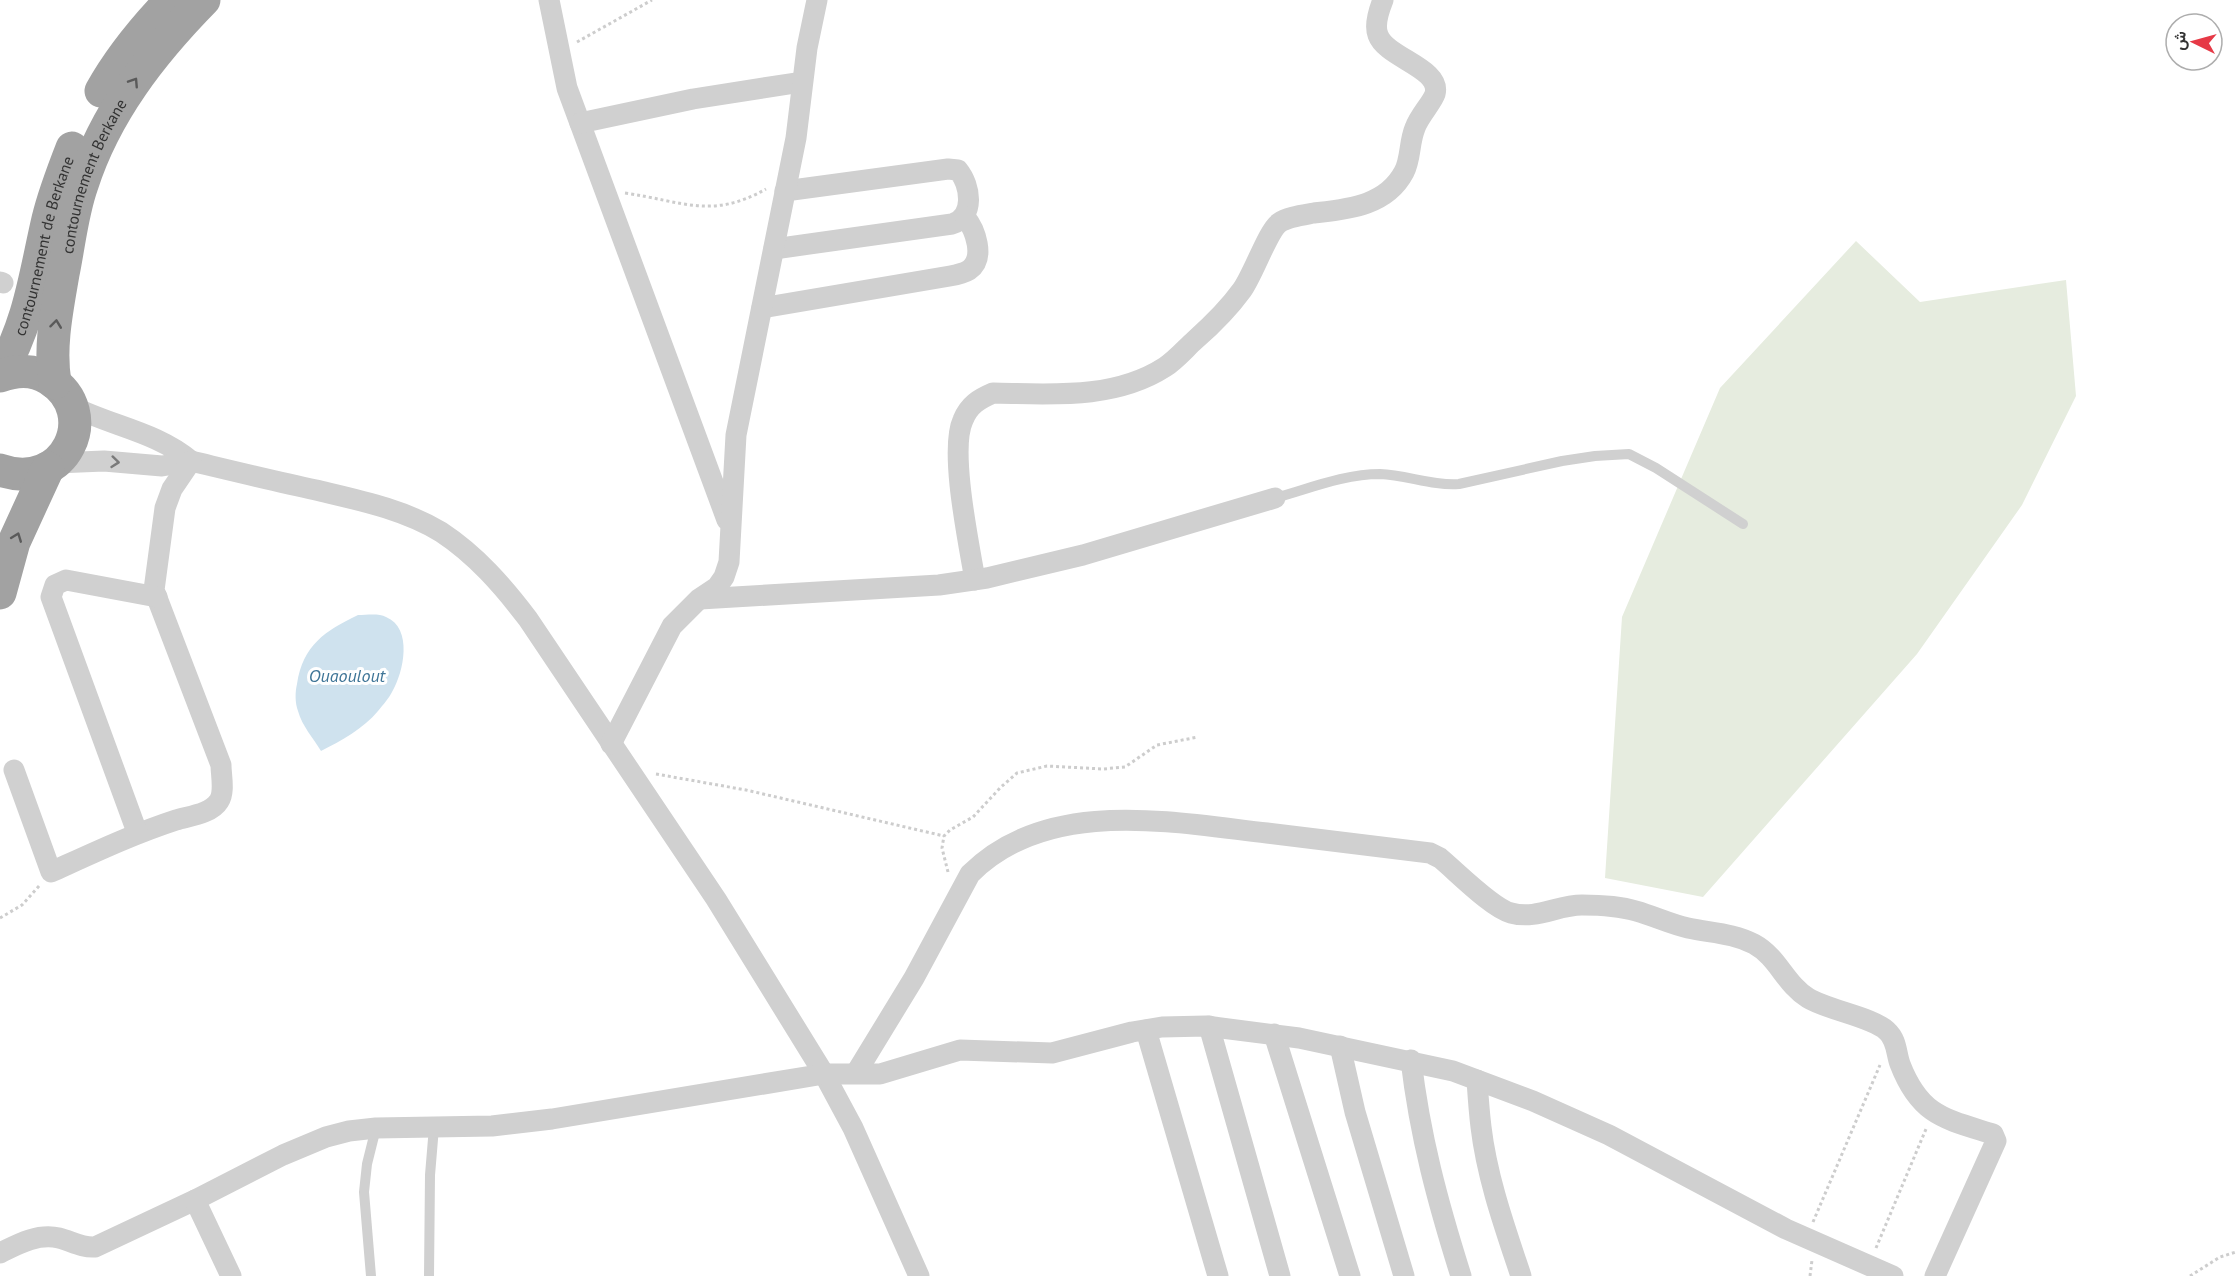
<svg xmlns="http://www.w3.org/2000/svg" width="2236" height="1276" font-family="'PT Sans',Vazirmatn,sans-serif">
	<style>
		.green { fill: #e6ecdf }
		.water { fill: #cfe2ee }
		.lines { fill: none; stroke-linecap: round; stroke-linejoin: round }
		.path { stroke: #cdcdcd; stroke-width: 3; stroke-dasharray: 3 3; stroke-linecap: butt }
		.service { stroke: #d0d0d0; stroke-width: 10 }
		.minor { stroke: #d0d0d0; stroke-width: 21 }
		.trunk { stroke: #a2a2a2; stroke-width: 33 }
		.oneway { stroke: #5a5a5a }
		.oneway2 { stroke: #7a7a7a }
		.labels { text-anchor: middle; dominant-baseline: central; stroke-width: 6; stroke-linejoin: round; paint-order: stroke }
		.street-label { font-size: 16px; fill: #333; stroke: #fff }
		.water-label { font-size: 18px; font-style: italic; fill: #3f7597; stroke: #fff }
	</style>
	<rect width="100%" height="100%" fill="#fff"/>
	<!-- green -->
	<polygon class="green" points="1856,241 1920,302 2066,280 2076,396 2022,505 1917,654 1703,897 1605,878 1622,617 1720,388"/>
	<!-- water -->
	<path class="water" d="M 358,615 C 367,615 379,613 386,617 C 413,628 404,672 392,692 C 389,698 383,705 378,711 C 364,728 341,741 321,751 C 314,739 302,726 298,711 C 295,703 295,692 297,684 C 303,645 325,631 358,615 Z"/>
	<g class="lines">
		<!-- path -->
		<g class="path">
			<polyline points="577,42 652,0"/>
			<path d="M 625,193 C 682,201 711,220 766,189"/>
			<polyline points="656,774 746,790 944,836"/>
			<polyline points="948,872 942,848 944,836 950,830 973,817 1001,787 1017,773 1047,766 1103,769 1125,767 1157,745 1198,737"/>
			<polyline points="0,918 22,905 40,885"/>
			<polyline points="1813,1222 1880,1065"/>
			<polyline points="1876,1248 1926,1129"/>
			<polyline points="1810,1276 1812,1260"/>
			<polyline points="2190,1276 2220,1257 2236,1252"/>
		</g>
		<!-- service -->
		<g class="service">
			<path d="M 1275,498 C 1308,489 1345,474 1380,474 C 1407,475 1432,486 1459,484 L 1562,461 L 1595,456 L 1629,454 L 1656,468 L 1743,524"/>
			<polyline points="371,1276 364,1192 367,1164 376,1128"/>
			<polyline points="429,1276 430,1175 434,1127"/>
		</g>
		<!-- minor -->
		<g class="minor">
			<polyline points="549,0 567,88 727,520"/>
			<polyline points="580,123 693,99 802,82"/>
			<path d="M 774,249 L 952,224 C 975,217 971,186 958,170 L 948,169 L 785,191"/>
			<polyline points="0,282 3,283"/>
			<path d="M 762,308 L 950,276 C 956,275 964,273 969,270 C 986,258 975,229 965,217"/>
			<path d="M 72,406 C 111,426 157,432 191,461"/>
			<path d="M 56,463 L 104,461 L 162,466 L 191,461 C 233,471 274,481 316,490 C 358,500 403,509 441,532 C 476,555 503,586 528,619 L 716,899 L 824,1074 L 853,1128 L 919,1276"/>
			<path d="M 975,580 C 969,544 949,450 963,420 C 969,405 979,399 993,393 C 1050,394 1114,400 1165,367 C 1176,360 1186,348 1195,340 C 1212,325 1229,308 1242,290 C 1253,275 1268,231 1279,223 C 1287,217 1303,215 1314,213 C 1348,209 1386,206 1404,172 C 1411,159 1409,142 1415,128 C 1419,116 1432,103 1435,94 C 1442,68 1386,58 1378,35 C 1374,25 1379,10 1383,0"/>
			<polyline points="700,599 939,585 987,578 1083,555 1275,498"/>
			<polyline points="611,744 672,626 699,599 717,587 724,577 729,562 736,435 796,138 807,48 817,0"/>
			<path d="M 14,770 L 51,872 C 93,853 133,834 176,820 C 189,816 211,814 219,801 C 225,792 221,775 221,765 L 154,590 L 165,508 L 172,489 L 191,461"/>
			<polyline points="137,832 51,597 55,585 66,580 157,597"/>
			<polyline points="1209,1026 1280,1276"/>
			<polyline points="1146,1030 1218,1276"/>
			<polyline points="1274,1034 1350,1276"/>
			<polyline points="1340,1046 1355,1112 1404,1276"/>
			<path d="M 1411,1060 C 1420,1137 1438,1203 1461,1276"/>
			<path d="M 856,1073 L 914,978 L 970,874 C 1047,797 1170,822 1267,833 C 1321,840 1376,846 1430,853 L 1440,858 C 1457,872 1492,908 1511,913 C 1537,920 1557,905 1582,905 C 1600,905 1619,906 1636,911 C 1654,916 1670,924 1688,928 C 1711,933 1733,933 1754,944 C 1778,957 1785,984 1808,998 C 1827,1010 1873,1017 1887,1031 C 1897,1040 1896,1053 1900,1064 C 1920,1116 1945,1119 1993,1134 L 1996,1141 L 1935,1276"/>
			<path d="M 1477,1080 C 1478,1095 1479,1111 1481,1127 C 1487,1178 1505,1228 1521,1276"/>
			<path d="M 0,1253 C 18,1244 38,1233 59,1238 C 71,1241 82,1248 95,1247 L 195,1200"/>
			<polyline points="231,1276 195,1200 283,1155 326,1137 349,1131 376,1128 492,1126 552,1119 824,1074 880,1074 960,1050 1052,1053 1132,1032 1162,1027 1206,1026 1299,1038 1453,1071 1533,1101 1609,1135 1786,1229 1893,1276"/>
		</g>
		<!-- trunk -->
		<g class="trunk">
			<path d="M 101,91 C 120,57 144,28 171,0"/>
			<path id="s1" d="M 0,374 C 30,322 35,275 48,219 C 54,194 63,171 72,148"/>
			<path d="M 0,376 C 16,370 34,369 49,379 C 103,413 65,493 0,470"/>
			<path id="s2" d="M 55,383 C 49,347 57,309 63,274 C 69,245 72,213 82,185 C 105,113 152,53 204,0"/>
			<polyline points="0,593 14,542 48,468"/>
		</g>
	</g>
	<!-- one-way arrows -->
	<defs><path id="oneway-chevron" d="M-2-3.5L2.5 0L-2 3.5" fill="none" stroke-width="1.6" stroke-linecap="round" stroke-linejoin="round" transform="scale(1.5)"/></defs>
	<g class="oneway">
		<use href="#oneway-chevron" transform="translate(134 82) rotate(-57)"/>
		<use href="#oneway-chevron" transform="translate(56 324) rotate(-83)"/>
		<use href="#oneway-chevron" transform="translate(17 537) rotate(-69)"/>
	</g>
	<use class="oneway2" href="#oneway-chevron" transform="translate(115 462) rotate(6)"/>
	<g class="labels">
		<!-- street labels -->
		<g class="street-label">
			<text stroke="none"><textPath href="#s2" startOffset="213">contournement Berkane</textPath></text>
			<text stroke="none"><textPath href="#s1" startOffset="136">contournement de Berkane</textPath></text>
		</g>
		<!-- water labels -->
		<g class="water-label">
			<text x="347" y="675">Ouaoulout</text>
		</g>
	</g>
	<!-- north arrow -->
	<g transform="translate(2194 42) rotate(275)"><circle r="28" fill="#ffffff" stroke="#adadad" stroke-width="1.5"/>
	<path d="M0-4.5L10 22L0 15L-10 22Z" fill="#e63946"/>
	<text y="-9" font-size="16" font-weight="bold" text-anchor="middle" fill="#333333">ش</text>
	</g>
</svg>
